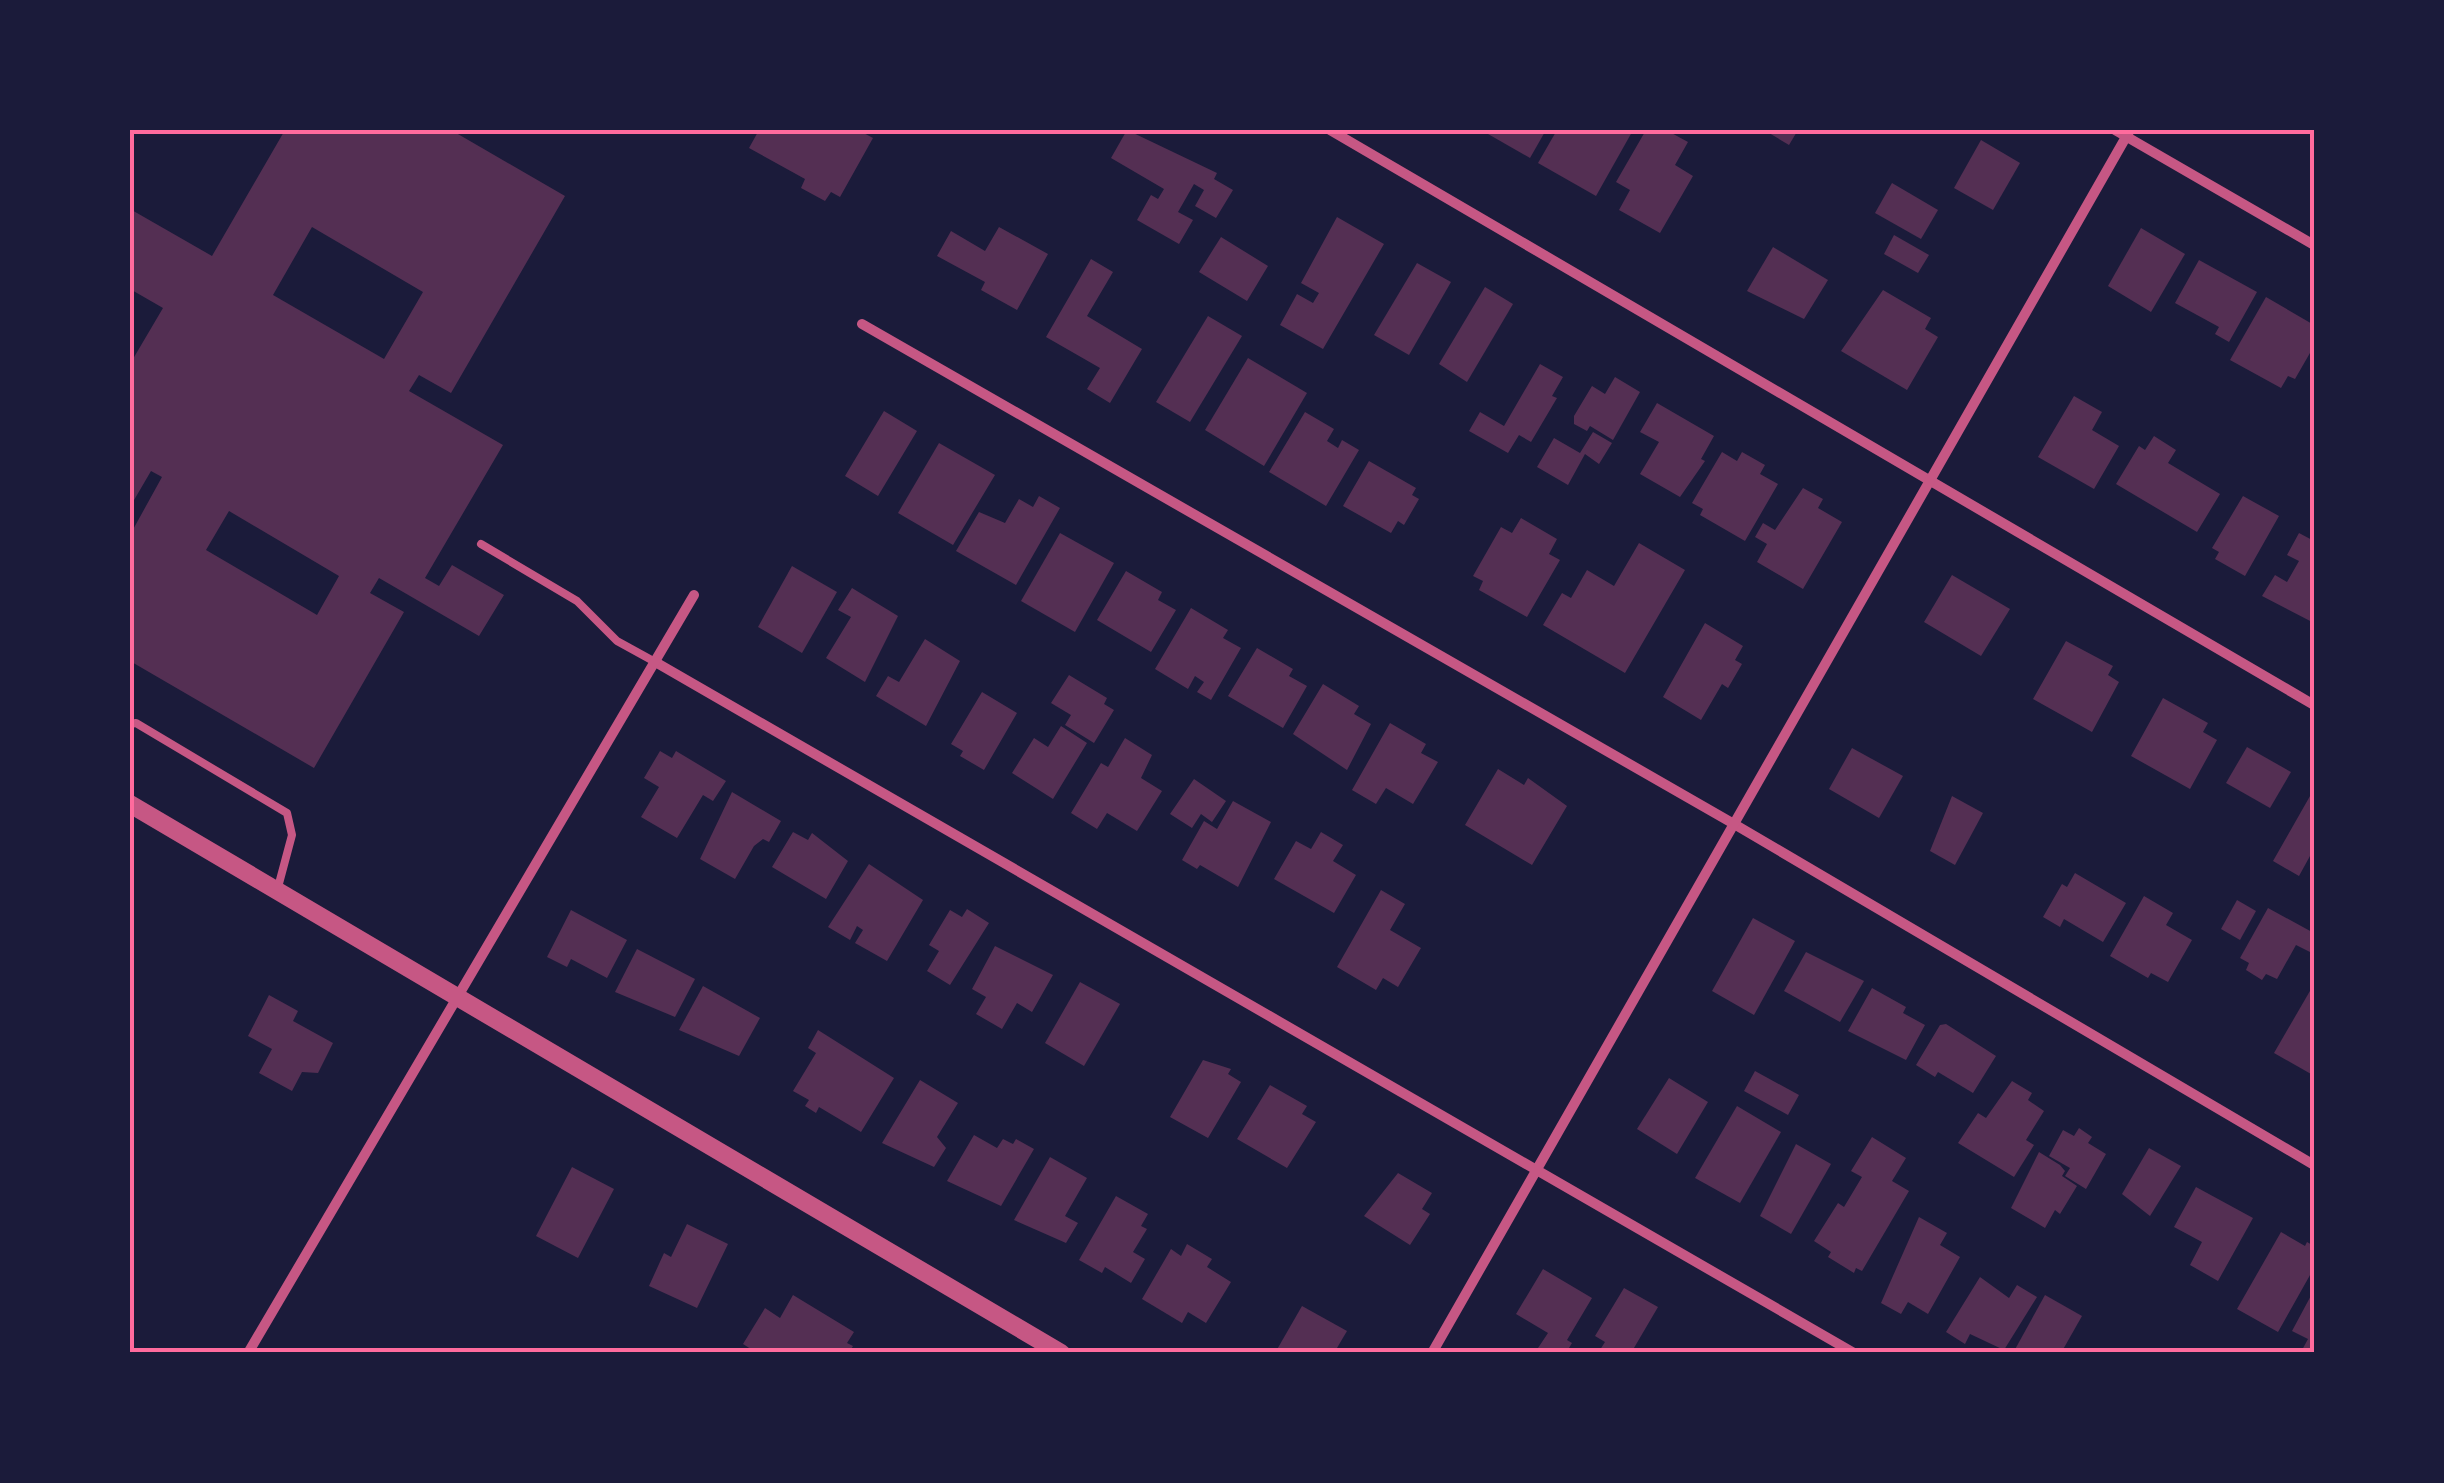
<svg xmlns="http://www.w3.org/2000/svg" width="2444" height="1483" font-family="Literata,serif">
	<style>
		.building { fill: #542f53; fill-rule: evenodd }
		.lines { fill: none; stroke-linecap: round; stroke-linejoin: round }
		.service { stroke: #c65784; stroke-width: 8 }
		.minor { stroke: #c65784; stroke-width: 10 }
		.tertiary { stroke: #c65784; stroke-width: 18 }
		.neatline { fill: none; stroke: #ff6b9d; stroke-width: 4 }
	</style>
	<rect width="100%" height="100%" fill="#1b1b3a"/>
	<!-- building -->
	<g class="building">
		<path d="M 285,130 L 451,130 L 565,196 L 451,393 L 419,375 L 409,391 L 503,445 L 425,578 L 439,586 L 452,565 L 504,595 L 479,636 L 379,578 L 370,593 L 404,612 L 314,768 L 130,661 L 130,535 L 162,477 L 151,471 L 130,507 L 130,364 L 163,308 L 130,289 L 130,209 L 212,256 ZM 312,227 L 423,292 L 384,359 L 273,295 ZM 229,511 L 339,576 L 317,615 L 206,550 Z"/>
		<polygon points="759,130 858,130 873,138 840,197 831,192 825,201 801,188 805,179 749,148"/>
		<polygon points="1127,130 1217,173 1214,179 1233,190 1216,218 1195,206 1204,190 1194,184 1178,212 1193,220 1179,244 1137,220 1151,195 1158,199 1164,189 1111,158"/>
		<polygon points="1481,130 1546,130 1530,158"/>
		<polygon points="1557,130 1632,132 1596,196 1538,163"/>
		<polygon points="1646,130 1666,130 1688,142 1675,165 1693,176 1660,233 1619,210 1630,190 1616,182"/>
		<polygon points="1764,130 1798,130 1789,145"/>
		<polygon points="1981,140 2020,163 1993,210 1954,188"/>
		<polygon points="1892,183 1938,210 1921,239 1875,213"/>
		<polygon points="1337,217 1384,244 1323,349 1280,325 1297,294 1313,303 1319,293 1301,283"/>
		<polygon points="999,227 1048,254 1017,310 981,290 985,282 937,256 951,231 985,251"/>
		<polygon points="2141,228 2185,254 2151,312 2108,286"/>
		<polygon points="1894,235 1929,255 1918,273 1884,254"/>
		<polygon points="1221,237 1268,266 1247,301 1199,272"/>
		<polygon points="1773,247 1828,280 1804,319 1747,291"/>
		<polygon points="1091,259 1113,272 1087,316 1142,349 1110,403 1087,389 1100,368 1046,337"/>
		<polygon points="2199,260 2257,292 2229,342 2215,334 2219,327 2175,303"/>
		<polygon points="1417,263 1451,282 1409,355 1374,335"/>
		<polygon points="1485,287 1513,304 1467,382 1439,364"/>
		<polygon points="1883,290 1931,318 1925,329 1938,337 1907,390 1841,351"/>
		<polygon points="2266,297 2314,325 2314,346 2295,379 2288,376 2281,388 2230,360"/>
		<polygon points="1208,316 1242,336 1190,422 1156,402"/>
		<polygon points="1248,358 1307,393 1264,466 1205,430"/>
		<polygon points="1540,364 1563,377 1552,396 1557,398 1531,442 1519,435 1508,453 1469,431 1480,412 1504,426"/>
		<polygon points="1615,377 1640,392 1613,440 1590,426 1587,431 1574,424 1574,416 1592,386 1605,394"/>
		<polygon points="2074,396 2102,412 2092,430 2119,446 2094,489 2038,457"/>
		<polygon points="1657,403 1714,436 1701,459 1705,461 1680,497 1640,474 1659,442 1640,432"/>
		<polygon points="884,411 917,431 878,496 845,476"/>
		<polygon points="1305,412 1334,429 1327,441 1338,448 1342,440 1359,450 1326,506 1269,472"/>
		<polygon points="1593,432 1612,443 1599,464 1585,454 1568,485 1537,467 1554,438 1580,453"/>
		<polygon points="2154,436 2176,450 2168,463 2220,494 2197,532 2116,484 2139,446 2145,450"/>
		<polygon points="939,443 995,475 953,545 898,513"/>
		<polygon points="1722,452 1737,461 1742,452 1765,465 1760,474 1778,484 1745,541 1700,515 1703,509 1692,503"/>
		<polygon points="1369,461 1416,488 1412,495 1419,499 1404,525 1398,521 1391,533 1343,506"/>
		<polygon points="1803,488 1823,499 1818,508 1842,522 1803,589 1757,562 1767,544 1755,537 1763,523 1775,530"/>
		<polygon points="1039,496 1060,508 1016,585 956,551 979,512 1005,523 1019,499 1033,507"/>
		<polygon points="2243,496 2279,516 2245,576 2215,559 2219,552 2212,548"/>
		<polygon points="1521,518 1557,539 1549,554 1560,560 1527,617 1479,590 1483,581 1473,576 1501,527 1512,533"/>
		<polygon points="1060,533 1114,563 1075,632 1021,601"/>
		<polygon points="2299,533 2314,541 2314,623 2262,596 2275,575 2287,582 2299,561 2287,555"/>
		<polygon points="1639,543 1685,570 1625,673 1543,625 1562,593 1571,598 1587,570 1614,586"/>
		<polygon points="792,566 837,592 802,653 758,627"/>
		<polygon points="1126,571 1162,592 1158,600 1176,610 1151,652 1097,620"/>
		<polygon points="1952,575 2010,609 1981,656 1924,622"/>
		<polygon points="852,588 898,616 865,682 826,658 851,617 838,610"/>
		<polygon points="1191,608 1228,630 1223,638 1241,648 1211,700 1197,692 1204,682 1195,676 1188,689 1155,669"/>
		<polygon points="1705,623 1743,646 1735,660 1742,664 1728,688 1722,684 1701,720 1663,697"/>
		<polygon points="925,639 960,661 926,726 876,696 888,676 899,682"/>
		<polygon points="2066,641 2113,666 2108,675 2119,682 2092,732 2033,699"/>
		<polygon points="1257,648 1293,669 1289,676 1307,686 1283,728 1228,696"/>
		<polygon points="1069,675 1107,698 1104,704 1114,710 1094,743 1065,725 1071,715 1051,703"/>
		<polygon points="1323,684 1359,706 1354,714 1371,724 1347,770 1293,734"/>
		<polygon points="982,692 1017,713 984,770 960,756 963,751 951,744"/>
		<polygon points="2163,698 2208,723 2203,732 2217,740 2190,789 2131,756"/>
		<polygon points="1390,723 1426,744 1421,753 1438,762 1413,804 1386,788 1376,804 1352,790"/>
		<polygon points="1061,726 1087,743 1053,799 1012,773 1034,738 1048,747"/>
		<polygon points="1125,738 1152,755 1141,778 1162,791 1137,831 1107,813 1097,829 1071,813 1101,763 1108,767"/>
		<polygon points="2247,747 2291,772 2270,808 2226,783"/>
		<polygon points="1852,748 1903,776 1879,818 1829,789"/>
		<polygon points="660,751 672,758 676,751 726,781 713,801 703,795 677,838 641,817 659,787 644,778"/>
		<polygon points="1498,769 1524,785 1528,778 1567,806 1532,865 1465,825"/>
		<polygon points="1194,779 1226,801 1212,822 1201,814 1192,828 1170,814"/>
		<polygon points="2314,789 2314,858 2310,856 2299,876 2273,861"/>
		<polygon points="732,792 781,821 769,842 763,839 754,846 735,879 700,859"/>
		<polygon points="1952,796 1983,813 1955,865 1930,851"/>
		<polygon points="1233,801 1271,822 1238,887 1200,865 1197,869 1182,860 1204,821 1217,829"/>
		<polygon points="793,832 808,840 812,833 848,861 826,899 772,867"/>
		<polygon points="1321,832 1343,845 1333,861 1356,875 1334,913 1274,879 1296,841 1311,849"/>
		<polygon points="869,864 923,900 887,961 855,943 863,930 857,926 850,940 828,927"/>
		<polygon points="2075,873 2126,903 2103,942 2064,919 2060,927 2043,917 2062,884 2067,887"/>
		<polygon points="1381,890 1405,904 1390,930 1421,948 1398,987 1383,978 1376,990 1337,967"/>
		<polygon points="2144,896 2173,913 2166,925 2192,940 2168,982 2151,973 2148,978 2110,956"/>
		<polygon points="2237,900 2256,911 2240,940 2221,929"/>
		<polygon points="2268,908 2312,932 2314,949 2312,953 2296,945 2277,979 2266,974 2262,980 2246,970 2249,963 2240,958"/>
		<polygon points="967,909 989,923 950,985 927,971 939,951 929,945 950,910 962,917"/>
		<polygon points="571,910 627,940 607,978 571,959 567,967 547,957"/>
		<polygon points="1753,918 1795,941 1754,1015 1712,991"/>
		<polygon points="995,946 1053,975 1032,1012 1017,1003 1002,1029 976,1014 986,997 972,989"/>
		<polygon points="637,949 695,979 675,1017 615,992"/>
		<polygon points="1806,952 1864,981 1840,1022 1784,991"/>
		<polygon points="1080,982 1120,1004 1084,1066 1045,1043"/>
		<polygon points="2314,984 2314,1069 2311,1074 2274,1053"/>
		<polygon points="703,986 760,1018 739,1056 679,1030"/>
		<polygon points="1872,988 1906,1007 1903,1013 1925,1025 1906,1060 1848,1031"/>
		<polygon points="269,995 298,1011 293,1021 333,1043 318,1073 302,1072 292,1091 259,1073 272,1049 248,1036"/>
		<polygon points="1946,1024 1996,1056 1973,1093 1938,1072 1935,1077 1916,1065 1940,1025"/>
		<polygon points="818,1030 894,1078 861,1132 819,1107 816,1113 805,1106 809,1100 793,1091 816,1053 808,1048"/>
		<polygon points="1203,1060 1231,1069 1228,1074 1241,1082 1208,1138 1170,1117"/>
		<polygon points="1755,1071 1799,1095 1788,1115 1744,1091"/>
		<polygon points="1669,1078 1708,1102 1677,1154 1637,1129"/>
		<polygon points="920,1080 958,1103 937,1137 946,1148 934,1167 882,1143"/>
		<polygon points="2012,1081 2032,1093 2028,1100 2044,1111 2026,1140 2034,1145 2014,1177 1958,1143 1978,1113 1986,1118"/>
		<polygon points="1270,1085 1307,1106 1302,1114 1316,1122 1287,1168 1237,1139"/>
		<polygon points="1737,1106 1781,1132 1740,1203 1695,1178"/>
		<polygon points="2079,1128 2092,1137 2088,1143 2106,1154 2086,1189 2065,1176 2070,1168 2049,1156 2063,1130 2074,1136"/>
		<polygon points="974,1135 997,1148 1003,1139 1013,1144 1016,1139 1034,1149 1001,1206 947,1181"/>
		<polygon points="1872,1137 1906,1158 1892,1181 1909,1191 1862,1271 1856,1268 1854,1273 1828,1257 1831,1252 1814,1241 1838,1203 1844,1207 1862,1177 1851,1171"/>
		<polygon points="1796,1144 1831,1164 1791,1234 1760,1216"/>
		<polygon points="2149,1148 2181,1166 2150,1216 2122,1194"/>
		<polygon points="2039,1152 2060,1165 2065,1171 2062,1176 2077,1186 2060,1214 2055,1210 2045,1228 2011,1208"/>
		<polygon points="1050,1157 1087,1178 1065,1216 1078,1223 1066,1243 1014,1220"/>
		<polygon points="572,1167 614,1189 578,1258 536,1236"/>
		<polygon points="1398,1173 1432,1193 1422,1209 1430,1214 1410,1245 1364,1216"/>
		<polygon points="2196,1187 2253,1218 2218,1281 2190,1265 2202,1242 2174,1227"/>
		<polygon points="1116,1196 1148,1214 1141,1226 1147,1229 1133,1252 1145,1259 1131,1283 1105,1267 1102,1273 1079,1260"/>
		<polygon points="1919,1217 1947,1233 1940,1245 1960,1257 1928,1314 1908,1302 1901,1314 1881,1303"/>
		<polygon points="687,1224 728,1244 697,1308 649,1286 664,1253 671,1257"/>
		<polygon points="2281,1232 2305,1246 2307,1242 2314,1246 2314,1268 2278,1332 2237,1309"/>
		<polygon points="1187,1244 1212,1259 1207,1267 1231,1282 1206,1323 1188,1312 1182,1323 1142,1299 1171,1249 1181,1256"/>
		<polygon points="1543,1269 1592,1298 1567,1340 1572,1343 1566,1353 1536,1351 1548,1333 1516,1314"/>
		<polygon points="1980,1277 2009,1298 2017,1285 2037,1297 2004,1350 1970,1334 1965,1344 1946,1332"/>
		<polygon points="1624,1288 1658,1307 1631,1353 1598,1353 1605,1342 1595,1336"/>
		<polygon points="2314,1290 2314,1353 2308,1353 2302,1350 2308,1339 2292,1331"/>
		<polygon points="793,1295 854,1332 847,1343 853,1346 849,1353 757,1353 743,1344 765,1308 780,1318"/>
		<polygon points="2045,1295 2082,1316 2061,1353 2013,1353"/>
		<polygon points="1302,1306 1347,1331 1334,1353 1275,1353"/>
	</g>
	<g class="lines">
		<!-- service -->
		<g class="service">
			<polyline points="481,544 577,601 617,641 657,663"/>
			<polyline points="130,724 136,723 287,813 292,835 277,891"/>
		</g>
		<!-- minor -->
		<g class="minor">
			<polyline points="1330,130 2314,705"/>
			<polyline points="2115,130 2314,245"/>
			<polyline points="862,324 1734,824 2314,1165"/>
			<polyline points="657,663 1854,1353"/>
			<polyline points="248,1353 694,595"/>
			<polyline points="1432,1353 2130,130"/>
		</g>
		<!-- tertiary -->
		<polyline class="tertiary" points="130,804 1061,1353"/>
	</g>
	<!-- border -->
	<rect width="2444" height="1483" fill="none" stroke="#1b1b3a" stroke-width="265"/>
	<rect x="132" y="132" width="2180" height="1218" class="neatline"/>
</svg>
